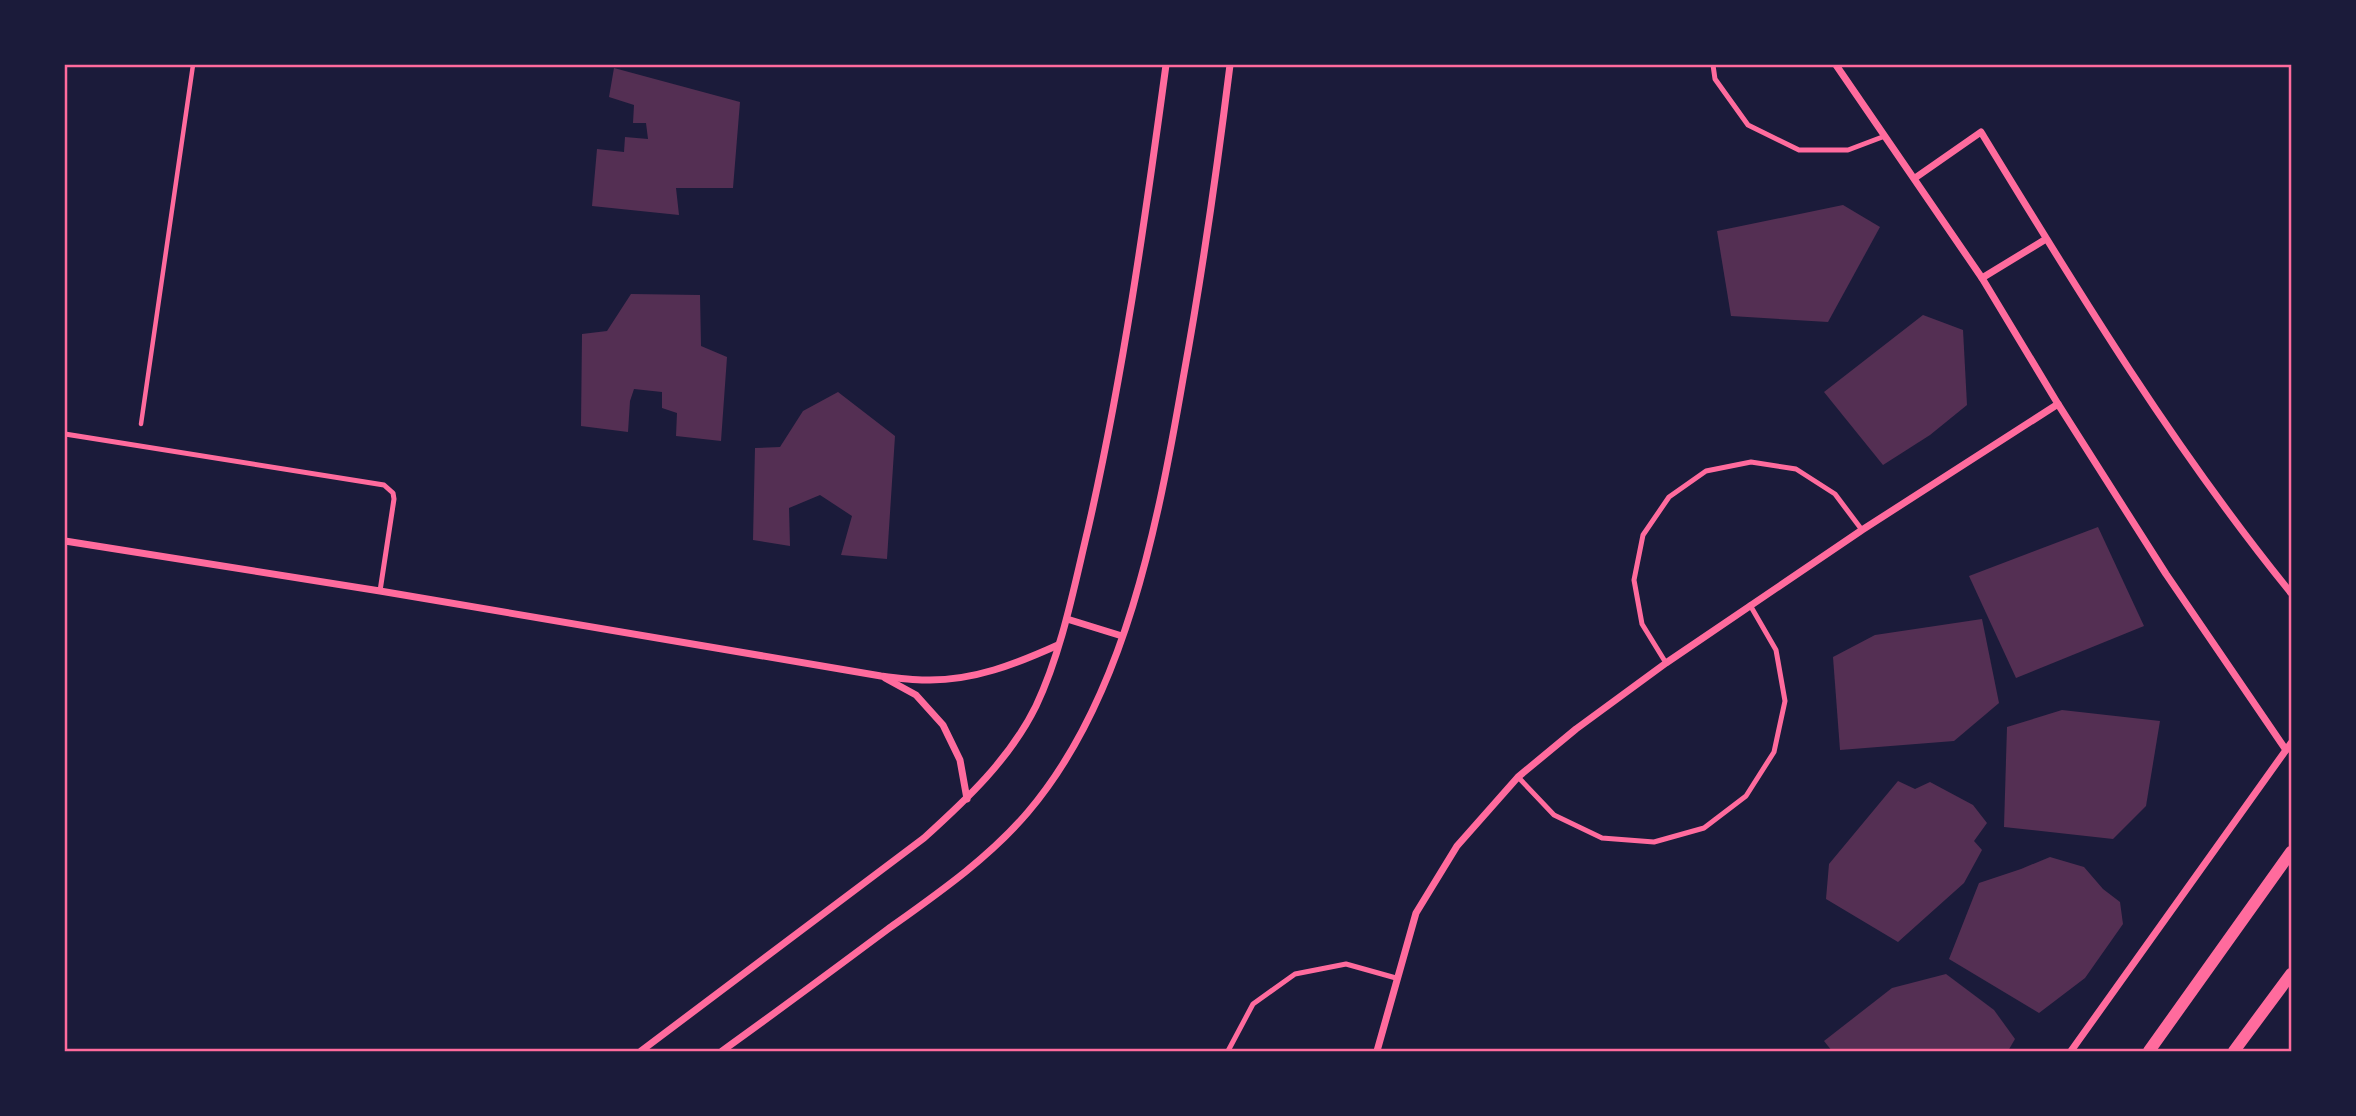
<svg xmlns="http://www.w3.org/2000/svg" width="2356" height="1116" font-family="Manrope,sans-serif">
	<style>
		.building { fill: #542f53 }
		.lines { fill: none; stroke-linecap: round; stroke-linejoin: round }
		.path { stroke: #ff6b9d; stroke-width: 4.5 }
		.service { stroke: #ff6b9d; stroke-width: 5 }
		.minor { stroke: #ff6b9d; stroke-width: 7 }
		.tertiary { stroke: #ff6b9d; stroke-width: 12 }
		.neatline { fill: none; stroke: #ff6b9d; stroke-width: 2.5 }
	</style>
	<rect width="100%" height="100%" fill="#1b1b3a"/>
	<!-- building -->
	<g class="building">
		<polygon points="614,68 740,102 733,188 676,188 679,215 592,206 597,149 624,152 625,137 648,139 646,123 633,123 634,105 609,97"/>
		<polygon points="1843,205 1880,227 1828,322 1731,316 1717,231"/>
		<polygon points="631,294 700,295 701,346 727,357 721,441 676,436 677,413 662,408 662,392 634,389 630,401 628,432 581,426 582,334 607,331"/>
		<polygon points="1923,315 1963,330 1967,405 1930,435 1883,465 1824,392"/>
		<polygon points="838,392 895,436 887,559 841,555 852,516 820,495 789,508 790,546 753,540 755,448 780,447 803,411"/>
		<polygon points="2098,527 2144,626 2016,678 1969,576"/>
		<polygon points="1982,619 1999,703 1954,741 1840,750 1833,657 1875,635"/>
		<polygon points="2062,710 2160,721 2146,806 2113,839 2004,827 2007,727"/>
		<polygon points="1898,781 1915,789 1930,782 1973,805 1987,823 1974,841 1982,850 1964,883 1898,942 1826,899 1829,864"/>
		<polygon points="2050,857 2084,867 2103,889 2120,902 2123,924 2085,978 2039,1013 1949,959 1979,883 2021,869"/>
		<polygon points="1946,974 1994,1010 2015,1039 2008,1051 1832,1051 1824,1041 1892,988"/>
	</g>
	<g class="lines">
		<!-- path -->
		<polyline class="path" points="141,424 193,65"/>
		<!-- service -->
		<g class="service">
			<polyline points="1713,65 1715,79 1748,125 1799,150 1848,150 1885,136"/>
			<polyline points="65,434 384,485 393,493 394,499 380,591"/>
			<polyline points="1666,663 1642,624 1634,580 1643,535 1669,497 1706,471 1751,462 1796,469 1835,494 1862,530"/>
			<polyline points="1518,777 1554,815 1602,838 1654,842 1704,828 1746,796 1774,752 1785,701 1776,650 1750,605"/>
			<polyline points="1228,1051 1253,1004 1295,974 1346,964 1396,978"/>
		</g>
		<!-- minor -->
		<g class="minor">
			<polyline points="1836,65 1982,278 2058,404 2166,574 2286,750"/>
			<path d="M 1915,178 L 1981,132 C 2078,291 2174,449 2291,593"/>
			<polyline points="1982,278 2046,239"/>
			<path d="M 65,541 L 380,591 L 881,676 C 896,678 911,680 926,680 C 973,681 1016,664 1058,645"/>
			<polyline points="1067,619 1122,636"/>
			<polyline points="885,678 916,695 943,725 960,760 967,799"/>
			<path d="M 641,1051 L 924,838 C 966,800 1010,759 1036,706 C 1062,651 1074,587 1088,529 C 1123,376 1145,220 1166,65"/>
			<path d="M 722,1051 C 778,1011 833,970 888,929 C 937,894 989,858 1028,812 C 1125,698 1158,523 1183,379 C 1202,275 1217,170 1230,65"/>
			<polyline points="1377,1051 1416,913 1457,846 1518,777 1576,729 1666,663 1862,530 2058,404"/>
			<polyline points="2071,1051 2291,743"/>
		</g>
		<!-- tertiary -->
		<g class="tertiary">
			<polyline points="2149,1051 2291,852"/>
			<polyline points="2234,1051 2291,974"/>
		</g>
	</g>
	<!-- border -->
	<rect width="2356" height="1116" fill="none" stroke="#1b1b3a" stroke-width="133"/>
	<rect x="66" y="66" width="2224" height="984" class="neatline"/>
</svg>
